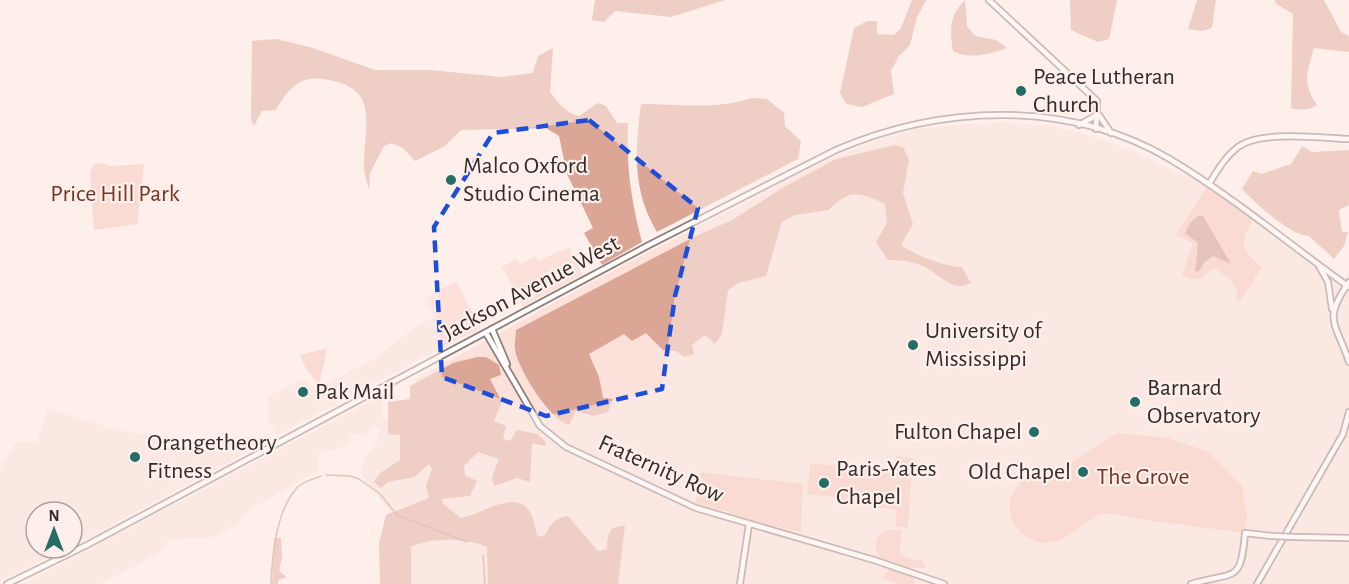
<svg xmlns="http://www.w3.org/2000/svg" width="1349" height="584" font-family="'Alegreya Sans',sans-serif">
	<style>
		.built { fill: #fbe1d9 }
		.green { fill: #f7c3b5 }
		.forest { fill: #dca697 }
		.water { fill: #c48f81 }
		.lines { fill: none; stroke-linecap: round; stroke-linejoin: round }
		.stream { stroke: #c48f81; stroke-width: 1.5 }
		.secondary-casing { stroke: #8c7c78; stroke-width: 8 }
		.secondary { stroke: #fff; stroke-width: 4.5 }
		.secondary-bridge-casing { stroke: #8c7c78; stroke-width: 8; stroke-linecap: butt }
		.secondary-bridge { stroke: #fff; stroke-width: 4.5 }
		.marked { fill: none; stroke: #1d4ed8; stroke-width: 4.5; stroke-dasharray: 12 8; stroke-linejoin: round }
		.poi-dot { fill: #236d66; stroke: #feefeb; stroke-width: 2 }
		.labels { text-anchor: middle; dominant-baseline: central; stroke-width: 4.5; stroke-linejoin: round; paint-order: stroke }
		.poi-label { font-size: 24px; fill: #322c2a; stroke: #feefeb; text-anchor: start }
		.park-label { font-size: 24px; fill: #763422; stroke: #feefeb }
		.street-label { font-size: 24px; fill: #322c2a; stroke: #feefeb }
	</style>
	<rect width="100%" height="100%" fill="#feefeb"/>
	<!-- built -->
	<g class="built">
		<polygon points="1004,122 1053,126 1086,134 1139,153 1185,176 1206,178 1349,284 1349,584 381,584 389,510 361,474 364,460 378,441 380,427 372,426 367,435 352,434 346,447 319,453 318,470 240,516 242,522 211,538 171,539 159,553 101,584 23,584 381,396 383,419 408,420 408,400 417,378 620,267 827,160 877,141 920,128"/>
		<polygon points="569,247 583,275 523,306 502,267 516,259 520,264 535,256 538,261"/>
		<polygon points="456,281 481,329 454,341 277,435 268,420 268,396 302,378 308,382 313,391 378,356 414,328 434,317 423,299"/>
		<polygon points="48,408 114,429 143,434 199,440 263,436 267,442 72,546 72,512 36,512 36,548 68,548 0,581 0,469 16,442 36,442"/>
	</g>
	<!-- green -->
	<g class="green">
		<polygon points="100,163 111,166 144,164 137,224 94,230 90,173 94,164"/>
		<path d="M 1209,184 L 1255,217 C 1239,240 1240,250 1262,267 L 1240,301 L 1236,299 L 1238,294 L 1233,283 L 1217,269 L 1212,269 L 1200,279 L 1190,279 L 1182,275 L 1193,243 L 1176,235 Z"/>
		<polygon points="327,348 320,381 317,382 306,369 300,355"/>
		<path d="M 1117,433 L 1168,438 L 1209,452 L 1242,486 L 1247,514 L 1245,533 C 1212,529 1179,524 1145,520 C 1132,518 1117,513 1104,514 C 1090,514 1064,549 1039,542 C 1021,537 1007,521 1010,502 C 1014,478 1042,465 1064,475 L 1073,461 Z"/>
		<polygon points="896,456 913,458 908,528 895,526 897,510 844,503 840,498 807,494 810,463 894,471"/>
		<polygon points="701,472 803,484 801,532 735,517 735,514 695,503 699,492 703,492 705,482 698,475"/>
		<path d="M 886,530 L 902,530 L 900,552 L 907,558 L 923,561 L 926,568 L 909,568 L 881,558 C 873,547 874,537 886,530 Z"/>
		<polygon points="890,568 913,577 915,584 898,584 883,578"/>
	</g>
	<!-- forest -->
	<g class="forest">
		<polygon points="595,0 725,0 671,17 615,11 604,22 592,20"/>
		<polygon points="912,0 926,0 917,17 910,45 899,56 891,71 894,94 862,107 846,104 840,93 854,28 867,21 877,21 877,34 894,35 901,28"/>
		<path d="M 965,0 L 967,26 L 975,36 L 996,40 L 1007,48 C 990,54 969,60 953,51 C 950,30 949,15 965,0 Z"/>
		<polygon points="1070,0 1117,0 1109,39 1098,42 1071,30"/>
		<polygon points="1197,0 1216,0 1212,28 1202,31 1188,29"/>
		<path d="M 1275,0 L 1324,0 L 1341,32 L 1349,36 L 1349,52 L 1314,48 C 1307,73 1302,83 1317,105 C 1310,110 1299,111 1291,108 L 1293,14 L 1275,3 Z"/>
		<path d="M 276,39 L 310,47 L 375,70 L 429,70 L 502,77 L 533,73 L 538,56 L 553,48 L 550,92 C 558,102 565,113 579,116 L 598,103 L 606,106 L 617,123 L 628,123 C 626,165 631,201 642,242 L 602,265 L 584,233 L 593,228 L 567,174 L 559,136 L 546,128 L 461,130 L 445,146 L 415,161 L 403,148 L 392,143 L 384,146 L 370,173 L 369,190 C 367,181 363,171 364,162 C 365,121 380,86 322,79 C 298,76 287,91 276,110 L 262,111 L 254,126 L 251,120 L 252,41 Z"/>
		<path d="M 752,98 L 767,99 L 784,113 L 785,126 L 801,141 L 798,159 L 657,232 C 632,191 635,150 641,104 C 679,104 716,110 752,98 Z"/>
		<path d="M 895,145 L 903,147 L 909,160 L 903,193 L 913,224 L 901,245 C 914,255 946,267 962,267 L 971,283 C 952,293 941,275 925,267 C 913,261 901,260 888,260 L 876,242 L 887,223 L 885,204 C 859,192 849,189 829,210 L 795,215 L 782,222 L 766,276 L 739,283 L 728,290 L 722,334 L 715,344 L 705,335 L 692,345 L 694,354 L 685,357 L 676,351 L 663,350 L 646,333 L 632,341 L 624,334 L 589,354 L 599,377 L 603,398 L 613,399 L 608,412 L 593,416 L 576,411 L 569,425 C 550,420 517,368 515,349 C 514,343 516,336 516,330 L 694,237 L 732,220 L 784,187 L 836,159 Z"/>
		<path d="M 1302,146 L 1312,152 L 1349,150 L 1349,205 L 1339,210 L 1342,232 L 1348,232 L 1344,246 L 1334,259 L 1309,236 C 1290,235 1256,204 1242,189 L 1253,171 L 1261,174 L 1291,164 Z"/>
		<path d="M 477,357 L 486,357 L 499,365 L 501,375 L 490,379 L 502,402 L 494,421 L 506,426 L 503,439 L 510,441 L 517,430 L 537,434 L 546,442 L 545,446 L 532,443 L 530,482 L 517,478 L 494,486 L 492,477 L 499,459 L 478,452 L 464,466 L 465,475 L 477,481 L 470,496 L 442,499 L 443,504 L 461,518 C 479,516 517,486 531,514 C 534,520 535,530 538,537 L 545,535 C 550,525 556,517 568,516 L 598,551 L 607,549 C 607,534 609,525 625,526 L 618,584 L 488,584 L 487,547 C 465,538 432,537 411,547 L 411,584 L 380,584 L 379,543 L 386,515 L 429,498 L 426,486 L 432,468 L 429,464 L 414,477 L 388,482 L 381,488 L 374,482 L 380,473 L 400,460 L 400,435 L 388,434 L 388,402 L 410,399 L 410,386 L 453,363 Z"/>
		<polygon points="274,538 281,538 282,557 279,571 287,577 278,580 278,584 272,584"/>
	</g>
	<!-- water -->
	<polygon class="water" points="1198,216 1203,216 1231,264 1213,256 1205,262 1199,271 1195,272 1198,243 1185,233 1190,223"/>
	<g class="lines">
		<!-- stream -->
		<g class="stream">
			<polyline points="326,475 350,476 359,479 380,494 397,515 467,542"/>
			<polyline points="483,555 485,584"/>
			<path d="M 271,584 C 272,555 276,512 296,489 C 301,482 313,479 321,476"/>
		</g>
		<defs>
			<g id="secondary">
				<polyline points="989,0 1097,101 1096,129"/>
				<polyline points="1099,115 1111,133"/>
				<polyline points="1079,125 1097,115"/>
				<path d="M 1209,184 C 1217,171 1225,157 1238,147 C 1261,130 1321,138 1349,139"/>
				<polyline points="1319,266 1328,282 1332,309"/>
				<path d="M 1349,282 C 1322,321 1336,322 1349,362"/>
				<polyline points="492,329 507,364"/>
				<polyline points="486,333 540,426 566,447 696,508 874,560 944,584"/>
				<polyline points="1296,537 1349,538"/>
				<path d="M 7,584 L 87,545 L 649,245 L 836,150 C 941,105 1066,99 1168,158 C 1232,196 1289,244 1349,287"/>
				<polyline points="740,584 749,524"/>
				<path d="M 1191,584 C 1235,571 1241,584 1245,533 L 1272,536"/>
				<polyline points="1257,584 1343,434 1349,412"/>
			</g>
		</defs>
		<!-- secondary casing -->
		<use href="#secondary" class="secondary-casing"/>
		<!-- secondary -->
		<use href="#secondary" class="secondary"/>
		<defs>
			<polyline id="secondary-bridge" points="1272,536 1296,537"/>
		</defs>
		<!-- secondary-bridge casing -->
		<use href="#secondary-bridge" class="secondary-bridge-casing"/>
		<!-- secondary-bridge -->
		<use href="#secondary-bridge" class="secondary-bridge"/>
	</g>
	<!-- marked area -->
	<path d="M0 0H1349V584H0ZM 589,120 L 698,208 L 675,296 L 662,389 L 546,416 L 442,377 L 434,227 L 493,133 Z" fill="#feefeb" fill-opacity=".55" fill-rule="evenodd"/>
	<path class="marked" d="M 589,120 L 698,208 L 675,296 L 662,389 L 546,416 L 442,377 L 434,227 L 493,133 Z"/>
	<!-- markers -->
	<g class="poi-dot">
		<circle cx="1021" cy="91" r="6"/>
		<circle cx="451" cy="180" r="6"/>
		<circle cx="913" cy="345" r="6"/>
		<circle cx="303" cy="392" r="6"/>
		<circle cx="1135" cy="402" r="6"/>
		<circle cx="1034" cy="432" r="6"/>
		<circle cx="135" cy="457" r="6"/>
		<circle cx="1083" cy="472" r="6"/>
		<circle cx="824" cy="483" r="6"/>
	</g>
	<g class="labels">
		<!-- poi labels -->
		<g class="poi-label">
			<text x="1033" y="77">Peace Lutheran<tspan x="1033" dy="28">Church</tspan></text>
			<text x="463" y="166">Malco Oxford<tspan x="463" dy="28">Studio Cinema</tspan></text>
			<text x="925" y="331">University of<tspan x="925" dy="28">Mississippi</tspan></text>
			<text x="1147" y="388">Barnard<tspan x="1147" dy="28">Observatory</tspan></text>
			<text x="315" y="392">Pak Mail</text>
			<text x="1022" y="432" text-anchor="end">Fulton Chapel</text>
			<text x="147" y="443">Orangetheory<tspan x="147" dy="28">Fitness</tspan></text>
			<text x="836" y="469">Paris-Yates<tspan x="836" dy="28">Chapel</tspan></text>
			<text x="1071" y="472" text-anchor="end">Old Chapel</text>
		</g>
		<!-- park labels -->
		<g class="park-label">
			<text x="115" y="194">Price Hill Park</text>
			<text x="1143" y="477">The Grove</text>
		</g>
		<!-- street labels -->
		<g class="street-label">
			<text transform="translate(531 288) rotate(-28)">Jackson Avenue West</text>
			<text transform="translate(661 469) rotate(24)">Fraternity Row</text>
		</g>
	</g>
	<!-- north arrow -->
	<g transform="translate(54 530)"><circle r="28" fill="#feefeb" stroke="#aca19e" stroke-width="1.5"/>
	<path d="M0-4.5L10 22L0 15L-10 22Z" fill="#236d66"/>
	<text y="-9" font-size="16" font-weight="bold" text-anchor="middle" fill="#322c2a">N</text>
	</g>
</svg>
